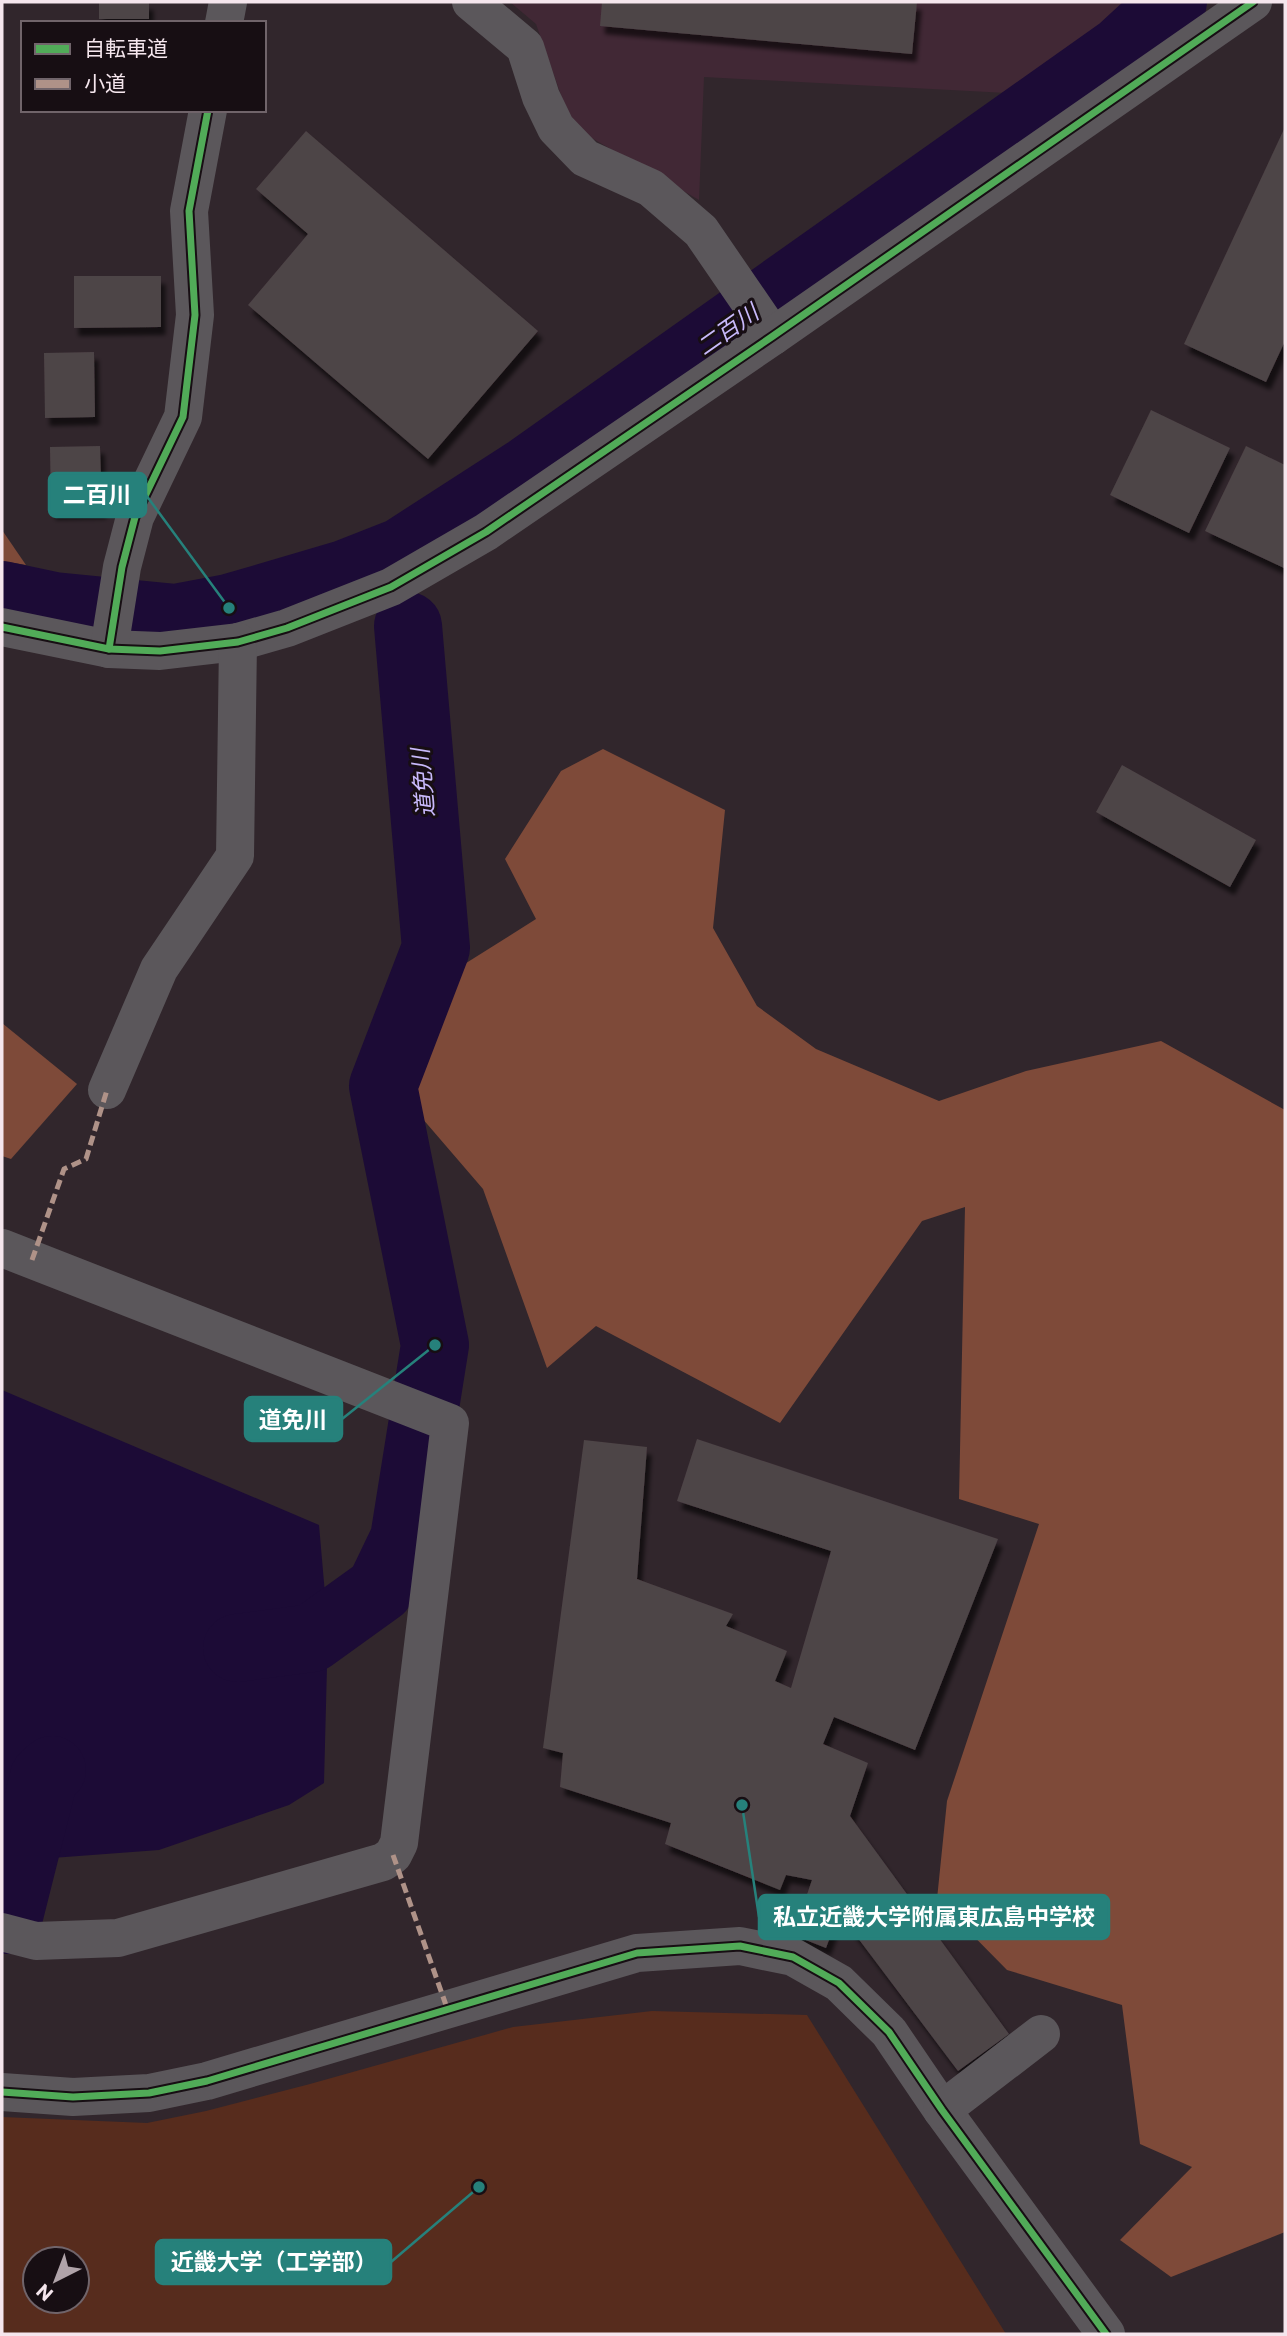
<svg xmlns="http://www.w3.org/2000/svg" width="1287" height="2336" font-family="Commissioner,'Noto Sans JP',sans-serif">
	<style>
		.built { fill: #412835 }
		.green { fill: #572c1d; fill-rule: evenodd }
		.forest { fill: #7e4a39 }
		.water { fill: #1c0b36 }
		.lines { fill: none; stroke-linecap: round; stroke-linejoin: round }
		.river { stroke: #1c0b36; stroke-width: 68 }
		.building { fill: #4e4447; filter: url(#shadow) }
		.minor { stroke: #5b575b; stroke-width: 38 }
		.quiet { stroke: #af9288; stroke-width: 5; stroke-dasharray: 10 5; stroke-linecap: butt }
		.cycleway-casing { stroke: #170e13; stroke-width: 11 }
		.cycleway { stroke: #51ab58; stroke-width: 7 }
		.labels { text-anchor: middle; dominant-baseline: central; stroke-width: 6; stroke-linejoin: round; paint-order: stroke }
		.water-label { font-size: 23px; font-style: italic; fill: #c8b9fb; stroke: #170e13 }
		.leader { fill: none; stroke: #26817b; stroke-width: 2.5 }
		.callout-dot { fill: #26817b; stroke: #170e13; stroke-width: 2.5 }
		.callout { fill: #26817b; stroke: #26817b; stroke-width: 2.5 }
		.callout-label { font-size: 23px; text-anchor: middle; font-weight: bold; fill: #fff }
	</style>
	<defs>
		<filter id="shadow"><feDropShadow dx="4.5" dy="8" stdDeviation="2" flood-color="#0009"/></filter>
	</defs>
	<rect width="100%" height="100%" fill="#31262c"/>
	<!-- built -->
	<polygon class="built" points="510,2 1137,2 1096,40 1007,93 704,77 699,200 590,137 568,115 536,24"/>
	<!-- green -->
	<path class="green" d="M 652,2011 L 807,2015 L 1006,2334 L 2,2334 L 2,2117 L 147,2123 L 206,2111 L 310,2084 L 513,2027 ZM 35,2259 L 77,2259 L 77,2301 L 35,2301 Z"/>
	<!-- forest -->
	<g class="forest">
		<polygon points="2,530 26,565 2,561"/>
		<polygon points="603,749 725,810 713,928 757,1006 816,1049 939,1101 1026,1071 1161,1041 1285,1110 1285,2232 1171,2277 1120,2240 1192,2167 1140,2144 1122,2005 1007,1970 937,1899 947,1801 1039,1524 959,1499 965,1207 922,1221 780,1423 596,1326 547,1368 483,1189 391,1082 463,965 536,919 505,859 561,771"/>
		<polygon points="2,1023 77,1084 11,1159 2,1156"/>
	</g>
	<!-- water -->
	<polygon class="water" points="2,1390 319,1525 325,1594 314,1606 328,1627 324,1783 289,1805 159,1850 52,1858 23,1859 2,1856"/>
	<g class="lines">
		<!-- river -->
		<g class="river">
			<polyline points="2,595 54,606 176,618 229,608 345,574 401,552 528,470 1121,50 1173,2"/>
			<polyline points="237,1648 312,1638 380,1589 404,1539 435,1345 383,1086 436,948 408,626"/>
			<polyline points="8,1920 44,1777 52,1770"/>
		</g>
	</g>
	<!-- building -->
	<g class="building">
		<rect x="99" y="2" width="50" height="17"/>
		<polygon points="602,2 917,2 912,54 600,26"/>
		<polygon points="1285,127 1285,341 1266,382 1184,344"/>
		<polygon points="306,131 538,331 428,459 248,305 308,234 256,189"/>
		<polygon points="74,276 161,276 161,327 74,328"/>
		<polygon points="94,352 95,417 45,418 44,353"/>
		<polygon points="1151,410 1230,448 1189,533 1110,495"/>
		<polygon points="100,446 102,511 51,512 50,447"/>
		<polygon points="1246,446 1285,465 1284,568 1205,531"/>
		<polygon points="1122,765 1256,840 1230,887 1096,812"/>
		<polygon points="697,1439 998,1539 915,1750 834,1717 823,1744 868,1763 850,1816 1009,2034 958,2071 839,1913 826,1948 793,1935 812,1880 786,1875 780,1890 665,1844 671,1823 560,1787 563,1753 543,1748 584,1440 647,1447 637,1579 733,1614 726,1626 787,1651 775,1681 791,1688 831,1551 677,1501"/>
	</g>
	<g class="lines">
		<!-- minor -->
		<g class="minor">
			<polyline points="471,2 525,47 541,97 556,128 585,158 651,188 701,231 773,336"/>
			<polyline points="224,23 228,2"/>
			<polyline points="2,627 109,649 160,651 238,642 287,628 391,587 486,532 773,336 1253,2"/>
			<polyline points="109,649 122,567 135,517 183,417 195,315 189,211 208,110"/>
			<polyline points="107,1090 159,969 235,856 238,642"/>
			<polyline points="2,1248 450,1423 399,1843 393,1855 383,1862 118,1938 36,1941 2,1932"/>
			<polyline points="2,2092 73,2097 149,2093 207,2081 637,1953 740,1946 793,1957 839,1983 889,2032 942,2110 1106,2334"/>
			<polyline points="942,2110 1041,2034"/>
		</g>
		<!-- quiet -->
		<g class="quiet">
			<polyline points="32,1260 64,1169 86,1159 107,1090"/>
			<polyline points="393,1855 447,2008"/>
		</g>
		<defs>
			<g id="cycleway">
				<polyline points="2,627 109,649 160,651 238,642 287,628 391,587 486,532 773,336 1253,2"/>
				<polyline points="109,649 122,567 135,517 183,417 195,315 189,211 208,110"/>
				<polyline points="2,2092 73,2097 149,2093 207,2081 637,1953 740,1946 793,1957 839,1983 889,2032 942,2110 1106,2334"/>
			</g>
		</defs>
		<!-- cycleway casing -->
		<use href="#cycleway" class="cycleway-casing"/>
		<!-- cycleway -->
		<use href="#cycleway" class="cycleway"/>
	</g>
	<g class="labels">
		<!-- water labels -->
		<g class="water-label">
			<text transform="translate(727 329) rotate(-35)">二百川</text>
			<text transform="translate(422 783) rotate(-95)">道免川</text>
		</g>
	</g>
	<!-- callouts -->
	<path class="leader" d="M229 608L146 495M435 1345L342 1419M742 1805L759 1917M479 2187L391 2262"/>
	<g class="callout-dot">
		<circle cx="229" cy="608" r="7"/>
		<circle cx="435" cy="1345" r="7"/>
		<circle cx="742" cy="1805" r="7"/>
		<circle cx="479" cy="2187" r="7"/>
	</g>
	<g class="callout">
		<rect x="49" y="473" width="97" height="44" rx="7"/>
		<rect x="245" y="1397" width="97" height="44" rx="7"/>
		<rect x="759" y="1895" width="350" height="44" rx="7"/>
		<rect x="156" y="2240" width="235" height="44" rx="7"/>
	</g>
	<g class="callout-label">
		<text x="97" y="503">二百川</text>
		<text x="293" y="1428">道免川</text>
		<text x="934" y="1925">私立近畿大学附属東広島中学校</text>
		<text x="274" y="2270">近畿大学（工学部）</text>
	</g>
	<!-- border -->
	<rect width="1287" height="2336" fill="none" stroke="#f5e6ed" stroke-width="7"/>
	<!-- legend -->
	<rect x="21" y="21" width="245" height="91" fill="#170e13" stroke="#70646a" stroke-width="2"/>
	<rect x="35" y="44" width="35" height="10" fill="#51ab58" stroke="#70646a" stroke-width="2"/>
	<text x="84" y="56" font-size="21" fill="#f5e6ed">自転車道</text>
	<rect x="35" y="79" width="35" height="10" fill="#af9288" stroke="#70646a" stroke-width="2"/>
	<text x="84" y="91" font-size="21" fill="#f5e6ed">小道</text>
	<!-- north arrow -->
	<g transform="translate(56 2280) rotate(222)"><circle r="33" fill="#170e13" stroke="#70646a" stroke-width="2"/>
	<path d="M0-5L12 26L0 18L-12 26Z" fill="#b0a3a9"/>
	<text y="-10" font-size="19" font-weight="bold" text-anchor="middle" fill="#f5e6ed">N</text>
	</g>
</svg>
